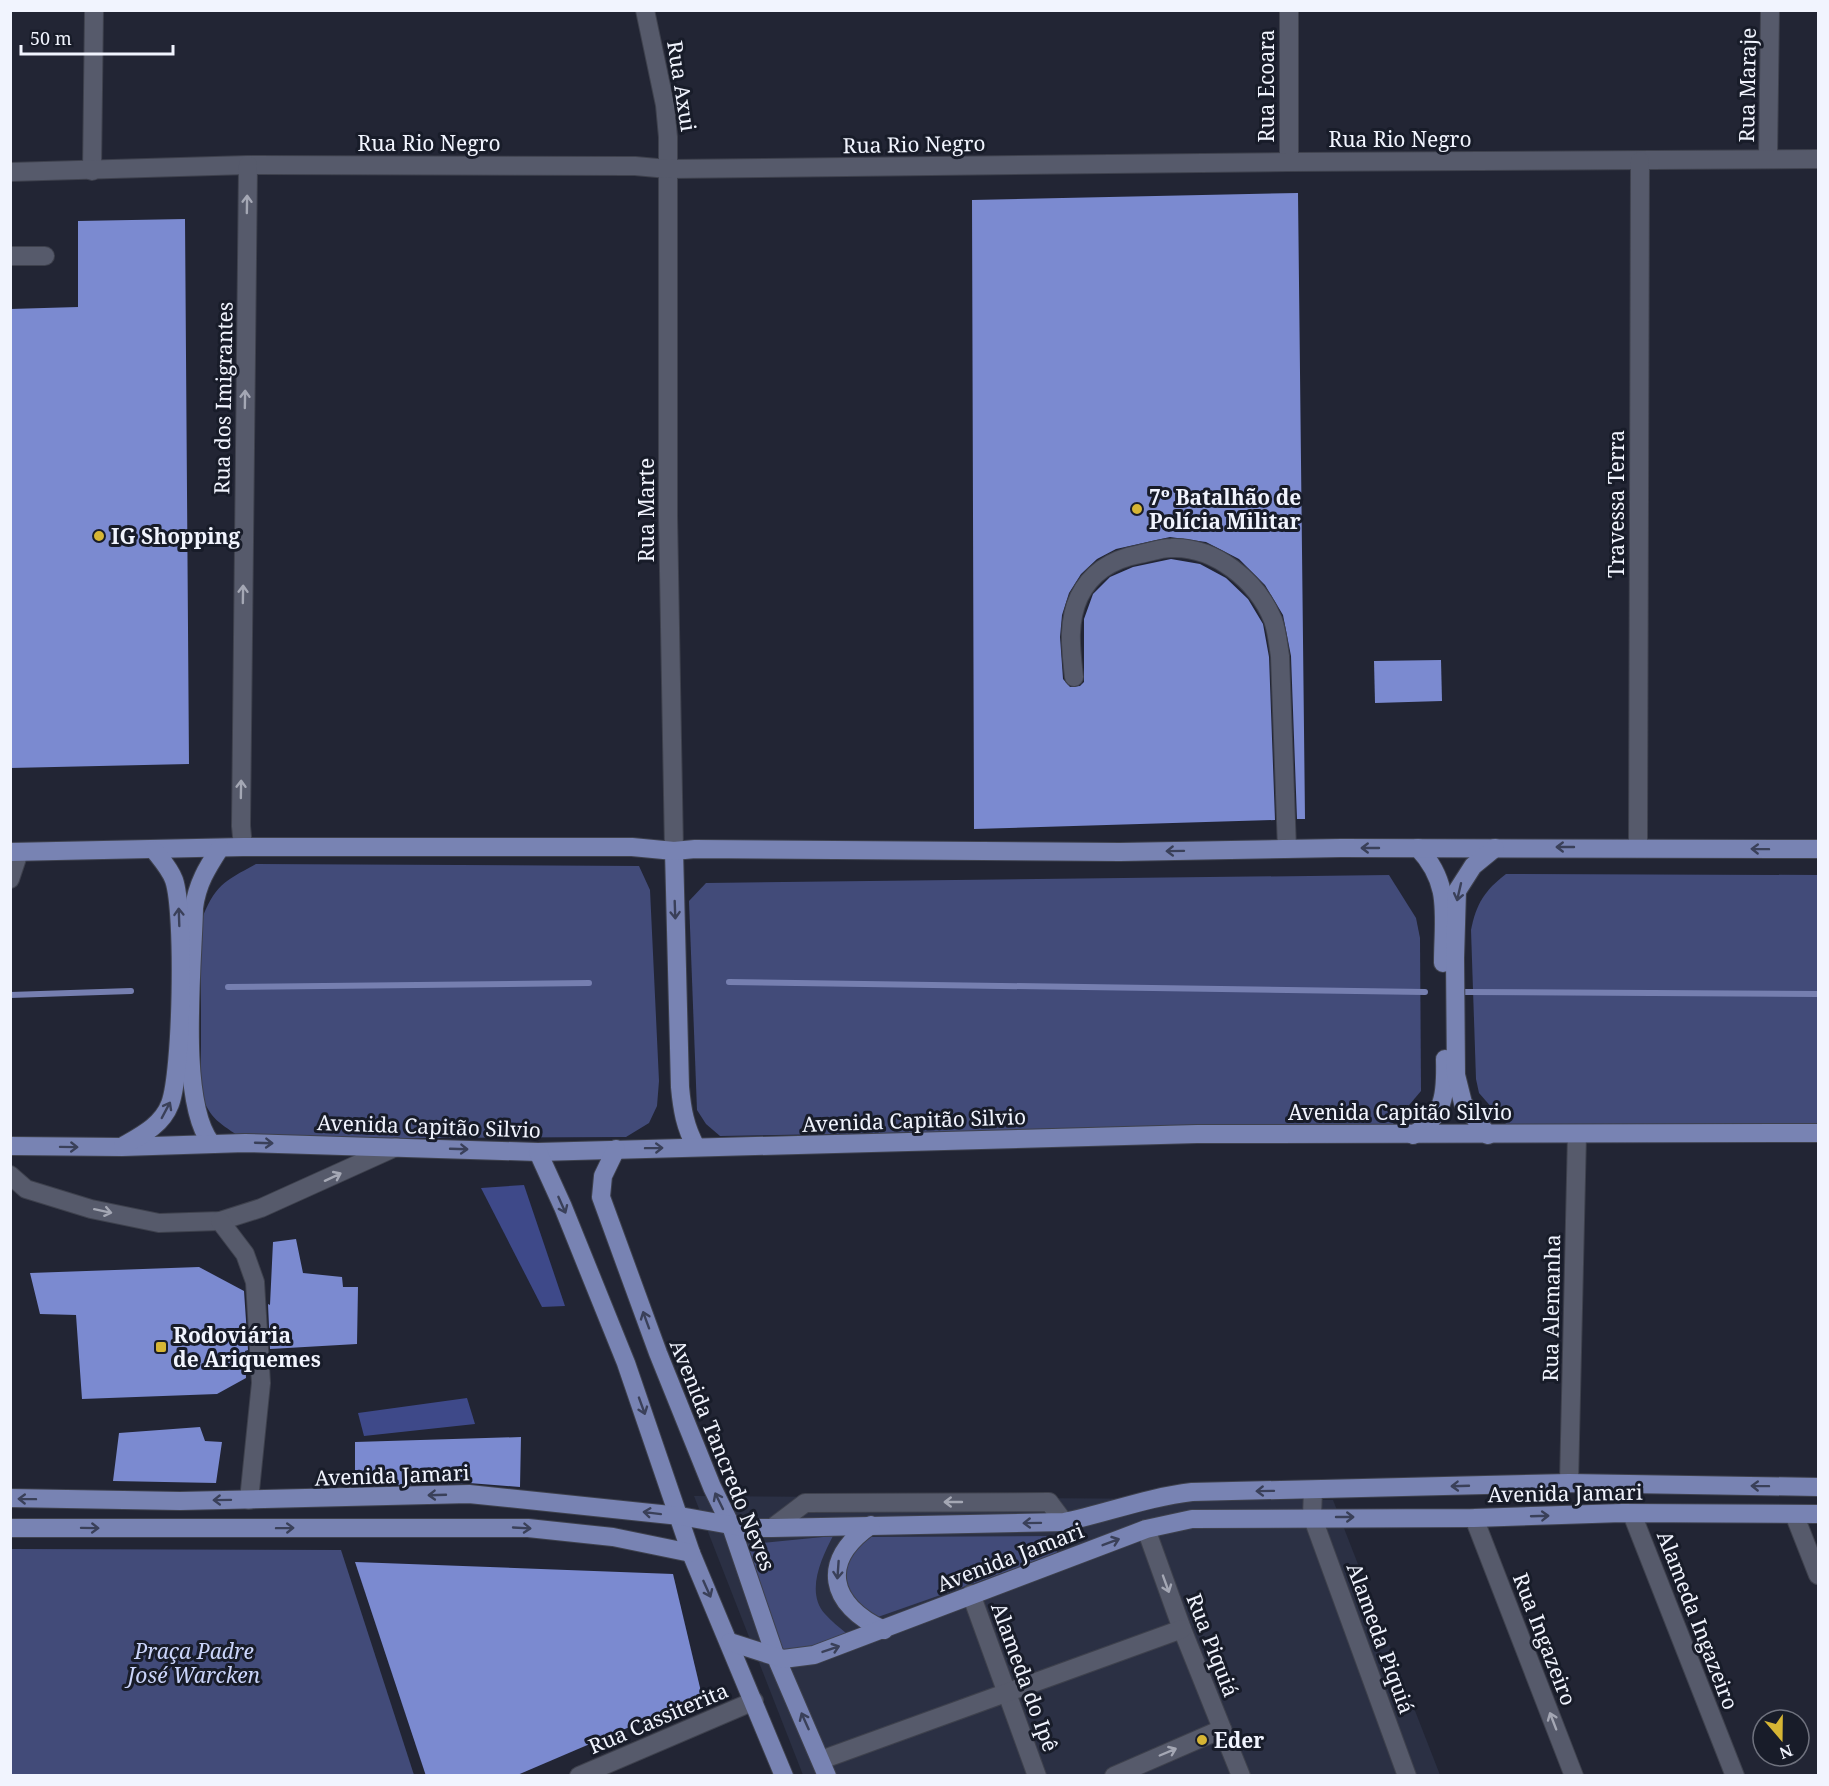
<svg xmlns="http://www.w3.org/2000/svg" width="1829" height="1786" font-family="'Noto Serif',serif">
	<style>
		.built { fill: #2b3044 }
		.green { fill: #424b79 }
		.forest { fill: #3e4989 }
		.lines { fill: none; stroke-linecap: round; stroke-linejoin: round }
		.stream { stroke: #767fb0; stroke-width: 6 }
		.building { fill: #7b8ad0 }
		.minor-casing { stroke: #3e414d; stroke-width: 20 }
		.major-casing { stroke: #3e414d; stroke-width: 20 }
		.minor { stroke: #565a6b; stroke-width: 18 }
		.major { stroke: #7883b3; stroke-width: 18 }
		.oneway { stroke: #a4a7b4 }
		.oneway2 { stroke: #3a4059 }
		.poi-dot { fill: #d6b534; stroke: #181c29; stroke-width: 2 }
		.labels { text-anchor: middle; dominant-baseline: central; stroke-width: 6; stroke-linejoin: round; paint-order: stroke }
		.street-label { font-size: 21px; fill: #f1f4fe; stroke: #181c29 }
		.poi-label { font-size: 21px; font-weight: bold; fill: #f1f4fe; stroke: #181c29; text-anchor: start }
		.park-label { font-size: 21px; font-style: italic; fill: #cbd5fb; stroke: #181c29 }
	</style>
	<rect width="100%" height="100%" fill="#222534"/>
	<!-- built -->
	<polygon class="built" points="694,1496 1333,1500 1440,1775 803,1775"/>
	<!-- green -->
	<g class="green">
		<path d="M 256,864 L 639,866 L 650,890 L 659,1081 L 657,1106 L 649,1123 L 626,1137 L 243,1139 C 220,1123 210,1120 201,1093 L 201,921 C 215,885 223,882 256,864 Z"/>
		<path d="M 1506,874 L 1818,875 L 1818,1125 L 1507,1125 L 1479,1093 L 1476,1079 L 1471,930 C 1476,904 1485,890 1506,874 Z"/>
		<polygon points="1389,875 1416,918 1420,938 1421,1091 1393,1124 720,1136 706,1124 697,1110 689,901 706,883"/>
		<path d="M 833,1536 C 822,1557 805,1592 825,1614 C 831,1621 839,1627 846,1633 L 781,1661 L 733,1546 Z"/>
		<path d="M 1055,1536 L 1057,1554 L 875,1618 L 856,1605 L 842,1582 C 847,1560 853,1550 871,1537 Z"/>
		<polygon points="11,1549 341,1550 414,1775 11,1775"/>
	</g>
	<!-- forest -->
	<g class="forest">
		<polygon points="524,1185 565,1306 542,1307 481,1188"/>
		<polygon points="467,1398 475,1424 364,1436 358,1413"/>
	</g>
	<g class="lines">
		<!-- stream -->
		<g class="stream">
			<polyline points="729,982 1425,992"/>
			<polyline points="228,987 589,983"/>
			<polyline points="1465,992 1818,994"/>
			<polyline points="10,995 131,991"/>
		</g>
	</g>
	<!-- building -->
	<g class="building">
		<polygon points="1298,193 1305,819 1297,819 1291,656 1283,615 1265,585 1239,559 1206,542 1170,537 1116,549 1097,559 1081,574 1069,593 1062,615 1060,637 1063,679 1070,687 1080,686 1084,682 1084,619 1093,594 1110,577 1133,567 1171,559 1200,564 1226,578 1248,599 1263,624 1269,657 1275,820 974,829 972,200"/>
		<polygon points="185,219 189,764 10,768 10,309 78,307 78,221"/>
		<polygon points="1441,660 1442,701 1375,703 1374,661"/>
		<polygon points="296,1239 303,1273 342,1277 343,1287 358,1287 357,1344 270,1349 268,1304 270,1305 273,1242"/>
		<polygon points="199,1267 244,1291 248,1350 245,1351 246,1378 217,1394 82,1399 76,1315 40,1314 30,1273"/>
		<polygon points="200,1427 205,1441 222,1442 216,1483 113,1481 119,1433"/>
		<polygon points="521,1437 520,1487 469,1483 355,1486 355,1442"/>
		<polygon points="355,1562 673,1574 702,1696 515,1776 426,1776"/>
	</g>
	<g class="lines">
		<defs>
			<g id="minor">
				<polyline points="645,10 665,105 668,137 668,515 674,851"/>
				<polyline points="1768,159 1770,10"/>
				<polyline points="1289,162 1289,10"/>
				<polyline points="92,171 94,10"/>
				<polyline points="10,172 248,165 635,166 668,169 1289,162 1818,159"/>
				<polyline points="10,256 45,256"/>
				<path d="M 1074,677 C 1071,650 1067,623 1079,597 C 1091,572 1113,559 1140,554 C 1150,552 1161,548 1171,548 C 1215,546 1257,581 1273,620 C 1277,631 1278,644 1280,656 L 1287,849"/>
				<polyline points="243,847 241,826 248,165"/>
				<polyline points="1638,847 1640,161"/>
				<polyline points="10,879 19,852"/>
				<polyline points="10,1175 26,1189 91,1209 159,1223 220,1221 261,1208 396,1147"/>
				<polyline points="220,1221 245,1254 255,1282 261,1383 249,1500"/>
				<polyline points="1569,1483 1577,1134"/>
				<polyline points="1313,1490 1312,1516 1407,1776"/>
				<polyline points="1632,1514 1735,1776"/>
				<polyline points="1794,1514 1818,1575"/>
				<polyline points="1474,1518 1574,1776"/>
				<polyline points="772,1528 805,1503 1049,1502 1064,1522"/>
				<polyline points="1146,1529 1182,1629 1241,1776"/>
				<polyline points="971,1594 1037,1776"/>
				<polyline points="821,1760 1182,1629"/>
				<polyline points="579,1776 754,1701"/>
				<polyline points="1114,1776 1222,1729"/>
			</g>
			<g id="major">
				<path d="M 1418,848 C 1452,884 1443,916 1443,963"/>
				<path d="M 674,851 L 680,1087 C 682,1109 685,1127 696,1147"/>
				<polyline points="10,852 243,847 632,847 674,851 695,849 1120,852 1341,848 1818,849"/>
				<path d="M 1413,1135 C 1445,1115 1446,1094 1445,1059"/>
				<polyline points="1488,1135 1463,1103 1456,1075 1455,958 1457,891 1473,866 1495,848"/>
				<path d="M 211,1143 C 178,1101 193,964 194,908 C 197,884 207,868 220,848"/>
				<polyline points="10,1146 122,1147 245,1143 538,1152 1197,1134 1818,1133"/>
				<path d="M 123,1146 C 142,1135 162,1125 170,1104 C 182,1073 185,912 174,880 C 170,869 161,859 154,850"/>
				<polyline points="616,1149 603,1176 601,1197 658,1353 712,1487 731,1526 775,1655 827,1776"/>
				<polyline points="538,1152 563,1207 626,1363 691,1553 784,1776"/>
				<path d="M 10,1498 L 180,1501 L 469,1494 L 680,1516 L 747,1528 L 772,1528 L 1064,1522 C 1107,1513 1148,1497 1192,1492 L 1569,1483 L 1818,1487"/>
				<path d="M 871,1525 C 819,1561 829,1605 884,1630"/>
				<polyline points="10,1528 528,1528 613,1537 691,1553"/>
				<polyline points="730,1642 783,1659 814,1655 1146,1529 1192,1519 1474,1518 1622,1513 1818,1514"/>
			</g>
		</defs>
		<!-- minor casing -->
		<use href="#minor" class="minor-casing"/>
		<!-- major casing -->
		<use href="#major" class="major-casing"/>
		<!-- minor -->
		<use href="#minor" class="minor"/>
		<!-- major -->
		<use href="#major" class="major"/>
	</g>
	<!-- one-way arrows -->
	<defs><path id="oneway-shaft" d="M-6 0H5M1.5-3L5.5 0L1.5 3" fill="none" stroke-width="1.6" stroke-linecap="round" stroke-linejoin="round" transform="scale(1.5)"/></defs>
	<g class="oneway">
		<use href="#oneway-shaft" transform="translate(247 204) rotate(-89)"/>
		<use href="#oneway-shaft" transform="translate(245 399) rotate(-89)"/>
		<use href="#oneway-shaft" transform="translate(243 594) rotate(-89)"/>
		<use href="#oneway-shaft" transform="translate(241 789) rotate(-89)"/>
		<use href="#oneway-shaft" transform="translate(333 1177) rotate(-25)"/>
		<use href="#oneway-shaft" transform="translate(103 1211) rotate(12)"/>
		<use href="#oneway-shaft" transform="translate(953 1502) rotate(180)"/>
		<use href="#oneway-shaft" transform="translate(1166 1584) rotate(70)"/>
		<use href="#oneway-shaft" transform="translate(1553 1721) rotate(-111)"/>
		<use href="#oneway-shaft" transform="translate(1168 1752) rotate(-23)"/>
	</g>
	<g class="oneway2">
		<use href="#oneway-shaft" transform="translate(1565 847) rotate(180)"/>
		<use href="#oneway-shaft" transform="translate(1370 848) rotate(-180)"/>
		<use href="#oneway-shaft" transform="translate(1760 849) rotate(-179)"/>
		<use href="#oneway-shaft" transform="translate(1175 851) rotate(179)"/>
		<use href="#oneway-shaft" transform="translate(1459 892) rotate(103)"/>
		<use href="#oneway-shaft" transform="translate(675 910) rotate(88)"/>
		<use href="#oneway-shaft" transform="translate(179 917) rotate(-92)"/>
		<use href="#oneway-shaft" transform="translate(166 1110) rotate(-62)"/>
		<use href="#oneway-shaft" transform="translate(264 1143) rotate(2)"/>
		<use href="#oneway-shaft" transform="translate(69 1147) rotate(1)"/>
		<use href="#oneway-shaft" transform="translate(654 1148) rotate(-1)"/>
		<use href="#oneway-shaft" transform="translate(459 1149) rotate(2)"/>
		<use href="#oneway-shaft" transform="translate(562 1205) rotate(66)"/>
		<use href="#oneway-shaft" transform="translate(646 1320) rotate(-110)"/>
		<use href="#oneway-shaft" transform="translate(642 1406) rotate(70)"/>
		<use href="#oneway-shaft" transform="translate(1460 1486) rotate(178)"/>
		<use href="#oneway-shaft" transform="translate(1760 1486) rotate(-179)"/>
		<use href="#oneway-shaft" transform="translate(1265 1491) rotate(179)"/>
		<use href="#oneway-shaft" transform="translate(437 1495) rotate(178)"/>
		<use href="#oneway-shaft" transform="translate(27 1499) rotate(-179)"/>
		<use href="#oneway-shaft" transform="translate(222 1500) rotate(179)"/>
		<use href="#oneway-shaft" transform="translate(719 1501) rotate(-116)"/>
		<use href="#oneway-shaft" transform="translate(652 1513) rotate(-173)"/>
		<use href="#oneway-shaft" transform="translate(1540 1516) rotate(-2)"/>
		<use href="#oneway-shaft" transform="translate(1345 1517)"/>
		<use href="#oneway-shaft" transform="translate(1032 1523) rotate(179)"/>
		<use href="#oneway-shaft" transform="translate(90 1528) rotate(1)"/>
		<use href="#oneway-shaft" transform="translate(285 1528) rotate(-1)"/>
		<use href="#oneway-shaft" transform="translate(522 1528) rotate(3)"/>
		<use href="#oneway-shaft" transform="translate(1111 1542) rotate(-21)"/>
		<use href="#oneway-shaft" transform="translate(838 1570) rotate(94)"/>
		<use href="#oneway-shaft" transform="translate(707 1589) rotate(66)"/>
		<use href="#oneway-shaft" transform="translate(831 1649) rotate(-19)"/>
		<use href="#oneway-shaft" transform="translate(805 1721) rotate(-114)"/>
	</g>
	<!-- markers -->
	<g class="poi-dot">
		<circle cx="1137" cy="509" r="6"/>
		<circle cx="99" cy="536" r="6"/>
		<rect x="155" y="1341" width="12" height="12" rx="3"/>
		<circle cx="1202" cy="1740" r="6"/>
	</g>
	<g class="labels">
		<!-- street labels -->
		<g class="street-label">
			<text transform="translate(1747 85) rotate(-89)">Rua Maraje</text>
			<text transform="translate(682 86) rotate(81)">Rua Axui</text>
			<text transform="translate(1266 86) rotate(-90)">Rua Ecoara</text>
			<text x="1400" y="139">Rua Rio Negro</text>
			<text x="429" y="143">Rua Rio Negro</text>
			<text transform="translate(914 144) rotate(-1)">Rua Rio Negro</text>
			<text transform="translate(223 398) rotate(-89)">Rua dos Imigrantes</text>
			<text transform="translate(1616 504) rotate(-90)">Travessa Terra</text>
			<text transform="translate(646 510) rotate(-90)">Rua Marte</text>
			<text x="1400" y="1112">Avenida Capitão Silvio</text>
			<text transform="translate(914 1120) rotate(-2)">Avenida Capitão Silvio</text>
			<text transform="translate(429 1126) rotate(2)">Avenida Capitão Silvio</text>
			<text transform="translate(1551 1308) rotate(-89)">Rua Alemanha</text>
			<text transform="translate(723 1455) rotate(68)">Avenida Tancredo Neves</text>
			<text transform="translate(392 1475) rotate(-2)">Avenida Jamari</text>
			<text transform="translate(1565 1493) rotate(-1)">Avenida Jamari</text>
			<text transform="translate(1010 1557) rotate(-21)">Avenida Jamari</text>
			<text transform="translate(1698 1620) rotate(69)">Alameda Ingazeiro</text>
			<text transform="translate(1381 1638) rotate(70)">Alameda Piquiá</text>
			<text transform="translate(1545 1639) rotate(69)">Rua Ingazeiro</text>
			<text transform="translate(1213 1645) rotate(69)">Rua Piquiá</text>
			<text transform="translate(1025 1677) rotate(70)">Alameda do Ipê</text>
			<text transform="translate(658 1718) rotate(-23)">Rua Cassiterita</text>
		</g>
		<!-- poi labels -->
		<g class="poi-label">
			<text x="1149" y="497">7º Batalhão de<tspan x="1149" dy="24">Polícia Militar</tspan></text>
			<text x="111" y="536">IG Shopping</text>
			<text x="173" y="1335">Rodoviária<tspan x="173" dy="24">de Ariquemes</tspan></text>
			<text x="1214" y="1740">Eder</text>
		</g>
		<!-- park labels -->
		<g class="park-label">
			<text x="194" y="1651">Praça Padre<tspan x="194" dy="24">José Warcken</tspan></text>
		</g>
	</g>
	<!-- border -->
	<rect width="1829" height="1786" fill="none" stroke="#f1f4fe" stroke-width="24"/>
	<!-- north arrow -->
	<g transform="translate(1781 1738) rotate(160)"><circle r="28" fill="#181c29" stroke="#6f727e" stroke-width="1.5"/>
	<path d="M0-4.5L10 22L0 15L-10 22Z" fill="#d6b534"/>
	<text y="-9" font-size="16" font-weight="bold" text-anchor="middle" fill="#f1f4fe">N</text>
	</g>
	<!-- scale -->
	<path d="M21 45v9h152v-9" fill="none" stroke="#f1f4fe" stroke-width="3"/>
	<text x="30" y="45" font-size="18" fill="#f1f4fe" stroke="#181c29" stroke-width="4.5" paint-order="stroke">50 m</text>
</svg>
